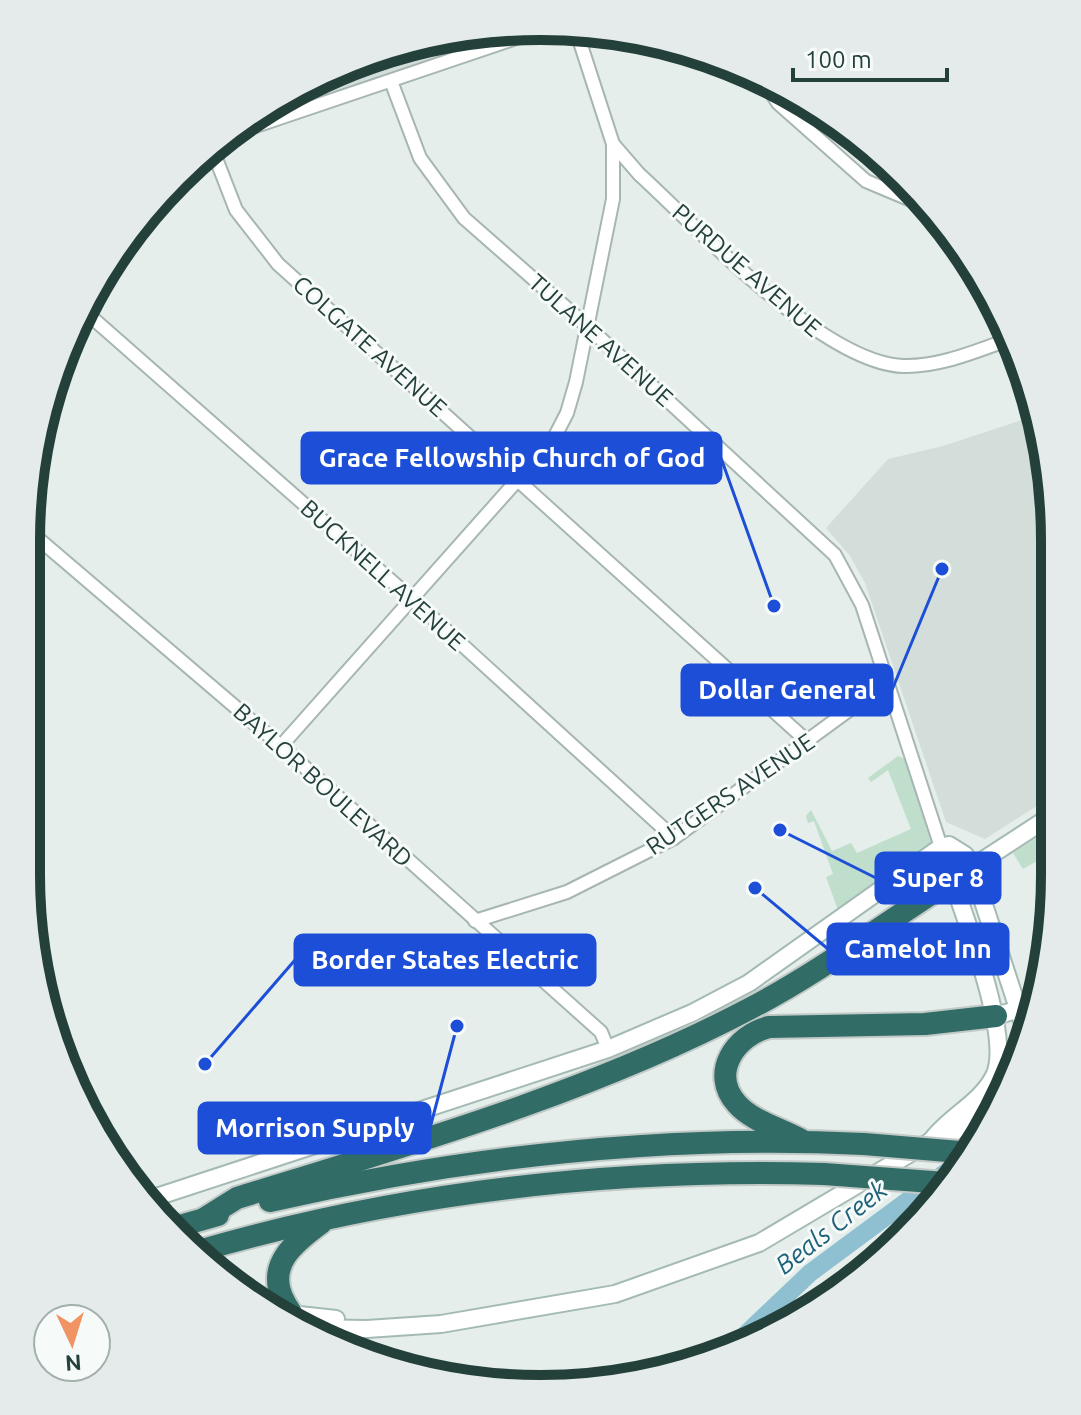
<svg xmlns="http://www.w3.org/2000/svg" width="1081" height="1415" font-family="Ubuntu,sans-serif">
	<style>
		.built { fill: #d3deda }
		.green { fill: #bfdecb }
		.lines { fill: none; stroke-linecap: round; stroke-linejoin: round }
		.river { stroke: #8fc0d1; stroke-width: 18 }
		.minor-casing { stroke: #a7b6b3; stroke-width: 16 }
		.secondary-casing { stroke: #a4bab4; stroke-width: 20 }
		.motorway-casing { stroke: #c2cac8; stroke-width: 26 }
		.minor { stroke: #fff; stroke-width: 12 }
		.secondary { stroke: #fff; stroke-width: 16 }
		.motorway { stroke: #316c66; stroke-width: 22 }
		.motorway-bridge-casing { stroke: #c2cac8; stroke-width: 26; stroke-linecap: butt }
		.motorway-bridge { stroke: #316c66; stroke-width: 22 }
		.labels { text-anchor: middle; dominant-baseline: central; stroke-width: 6; stroke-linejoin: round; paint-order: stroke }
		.street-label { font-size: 24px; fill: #24403b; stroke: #f6faf9 }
		.water-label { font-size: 26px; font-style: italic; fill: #1f627b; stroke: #f6faf9 }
		.rim { fill: none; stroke: #24403b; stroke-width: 10 }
		.leader { fill: none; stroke: #1d4ed8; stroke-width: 3 }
		.callout-dot { fill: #1d4ed8; stroke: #f6faf9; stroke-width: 3 }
		.callout { fill: #1d4ed8; stroke: #1d4ed8; stroke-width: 3 }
		.callout-label { font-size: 26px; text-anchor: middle; font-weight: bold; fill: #fff }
	</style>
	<rect width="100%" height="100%" fill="#e5eeeb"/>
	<!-- built -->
	<g class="built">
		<polygon points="441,36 496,36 247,120 255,112"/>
		<polygon points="1037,415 1051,474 1051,797 985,839 946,822 865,583 850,556 826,528 888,459 943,446"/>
	</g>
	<!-- green -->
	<g class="green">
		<polygon points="441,36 480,36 359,76 357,70"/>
		<polygon points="898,756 905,759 932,845 839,913 826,877 833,874 814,821 808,823 806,816 811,810 832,851 851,843 857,853 911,829 888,770 871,782 868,778"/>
		<polygon points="1051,829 1051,853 1023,869 1013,853"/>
	</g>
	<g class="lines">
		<!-- river -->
		<polyline class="river" points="729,1350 810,1273 972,1153"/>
		<defs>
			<g id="minor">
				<path d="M 578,36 L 613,144 L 639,174 C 699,229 823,363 903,366 C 940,367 976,351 1010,339"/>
				<polyline points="391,81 420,158 464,218 587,326 835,555 862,605 941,847"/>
				<polyline points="769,89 778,103 866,181 916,202"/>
				<polyline points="232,134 522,36"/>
				<polyline points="213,151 236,210 278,264 808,742"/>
				<polyline points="89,315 413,600 674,838"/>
				<polyline points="27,529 281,746 601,1032 608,1049"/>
				<polyline points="281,746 553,440 567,413 576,382 613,199 613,144"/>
				<polyline points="475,921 567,892 674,838 886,683"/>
			</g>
			<g id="secondary">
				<polyline points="941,847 949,845 965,855 972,868 1028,1039"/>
				<polyline points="951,881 1051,816"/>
				<polyline points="996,1016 1036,1004"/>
				<path d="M 931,1141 C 949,1116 980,1104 994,1076 C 1015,1035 955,894 941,847"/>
				<polyline points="147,1200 608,1049 692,1013 749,983 941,847"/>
				<polyline points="272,1312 336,1319"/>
				<polyline points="305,1328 367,1329 441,1324 615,1294 759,1243 931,1141 946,1138 999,1098"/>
			</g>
			<g id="motorway">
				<path d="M 803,1141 C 782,1129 753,1122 737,1104 C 709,1073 736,1035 769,1027 L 925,1024 L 996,1016"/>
				<path d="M 270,1201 C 464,1157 665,1134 864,1144"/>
				<path d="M 205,1218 L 237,1198 C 408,1145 592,1092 751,1008 C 820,972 885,923 951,881"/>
				<polyline points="169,1229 218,1215"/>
				<path d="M 195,1252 C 398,1193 612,1168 824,1174"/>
				<path d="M 293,1324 C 294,1313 288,1310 284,1301 C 265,1265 295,1242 321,1223"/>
			</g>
		</defs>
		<!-- minor casing -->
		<use href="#minor" class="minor-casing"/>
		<!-- secondary casing -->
		<use href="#secondary" class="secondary-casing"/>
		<!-- motorway casing -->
		<use href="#motorway" class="motorway-casing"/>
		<!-- minor -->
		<use href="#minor" class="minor"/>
		<!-- secondary -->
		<use href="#secondary" class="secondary"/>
		<!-- motorway -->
		<use href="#motorway" class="motorway"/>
		<defs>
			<g id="motorway-bridge">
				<polyline points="864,1144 972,1153"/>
				<polyline points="824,1174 946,1183"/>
			</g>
		</defs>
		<!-- motorway-bridge casing -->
		<use href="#motorway-bridge" class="motorway-bridge-casing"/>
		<!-- motorway-bridge -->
		<use href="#motorway-bridge" class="motorway-bridge"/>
	</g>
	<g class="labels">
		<!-- street labels -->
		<g class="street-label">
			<text transform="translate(747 270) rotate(41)">PURDUE AVENUE</text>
			<text transform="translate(601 340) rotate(42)">TULANE AVENUE</text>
			<text transform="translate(370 346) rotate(42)">COLGATE AVENUE</text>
			<text transform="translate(383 575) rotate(42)">BUCKNELL AVENUE</text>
			<text transform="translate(323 785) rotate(42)">BAYLOR BOULEVARD</text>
			<text transform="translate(730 794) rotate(-34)">RUTGERS AVENUE</text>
		</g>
		<!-- water labels -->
		<g class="water-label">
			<text transform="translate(831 1227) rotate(-38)">Beals Creek</text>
		</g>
	</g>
	<!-- crop -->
	<path d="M0 0H1081V1415H0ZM540 40H541A500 500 0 0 1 1041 540V875A500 500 0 0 1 541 1375H540A500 500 0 0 1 40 875V540A500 500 0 0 1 540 40Z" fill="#e5ebea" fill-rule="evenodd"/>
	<path class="rim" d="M540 40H541A500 500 0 0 1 1041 540V875A500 500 0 0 1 541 1375H540A500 500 0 0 1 40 875V540A500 500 0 0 1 540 40Z"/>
	<!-- callouts -->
	<path class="leader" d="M774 606L721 458M942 569L892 690M780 830L876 878M755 888L828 949M205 1064L295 960M457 1026L430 1128"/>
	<g class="callout-dot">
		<circle cx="774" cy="606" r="8"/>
		<circle cx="942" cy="569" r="8"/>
		<circle cx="780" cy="830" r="8"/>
		<circle cx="755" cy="888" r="8"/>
		<circle cx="205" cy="1064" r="8"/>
		<circle cx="457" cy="1026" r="8"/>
	</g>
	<g class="callout">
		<rect x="302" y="433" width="419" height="50" rx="8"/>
		<rect x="682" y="665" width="210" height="50" rx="8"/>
		<rect x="876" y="853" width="124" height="50" rx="8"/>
		<rect x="828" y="924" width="180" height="50" rx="8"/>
		<rect x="295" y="935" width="300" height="50" rx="8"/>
		<rect x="199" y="1103" width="231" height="50" rx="8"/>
	</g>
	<g class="callout-label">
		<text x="512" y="467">Grace Fellowship Church of God</text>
		<text x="787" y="699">Dollar General</text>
		<text x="938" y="887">Super 8</text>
		<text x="918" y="958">Camelot Inn</text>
		<text x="445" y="969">Border States Electric</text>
		<text x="315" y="1137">Morrison Supply</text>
	</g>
	<!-- north arrow -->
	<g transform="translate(72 1343) rotate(176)"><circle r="38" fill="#f6faf9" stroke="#a2b0ad" stroke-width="2"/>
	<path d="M0-6L14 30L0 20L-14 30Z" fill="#ef9462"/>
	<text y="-12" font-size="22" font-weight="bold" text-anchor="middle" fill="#24403b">N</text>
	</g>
	<!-- scale -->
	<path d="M793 68v12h154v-12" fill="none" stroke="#24403b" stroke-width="4"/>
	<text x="805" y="68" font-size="24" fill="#24403b" stroke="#f6faf9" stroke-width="6" paint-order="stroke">100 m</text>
</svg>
